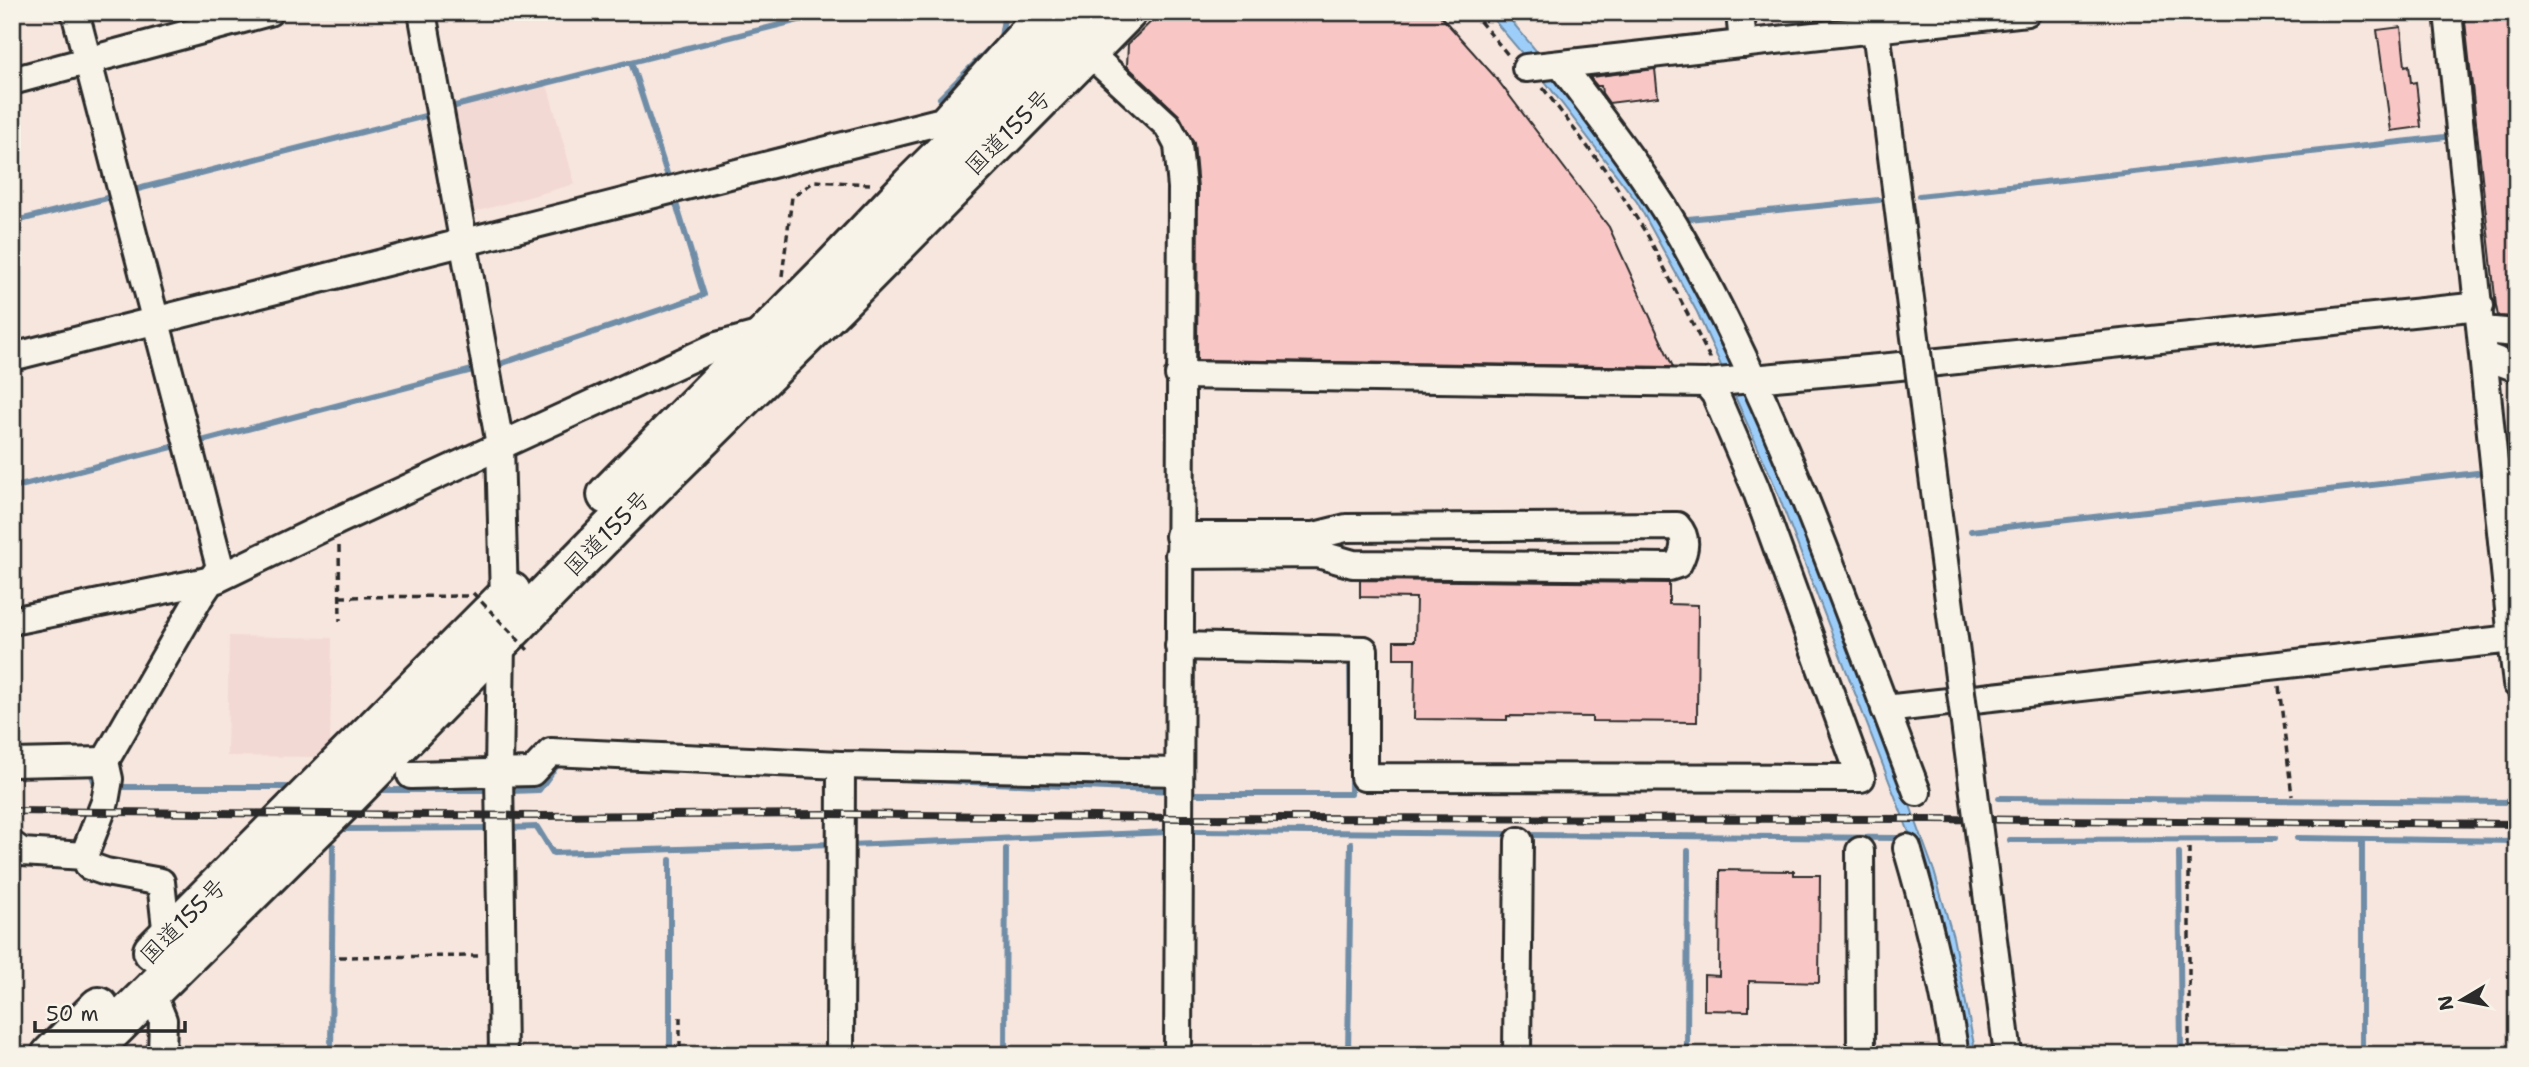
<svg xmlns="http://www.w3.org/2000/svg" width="2529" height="1067" font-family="'Shantell Sans','Klee One',sans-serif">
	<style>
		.built { fill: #f3d9d3 }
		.water { fill: #9dcefa; stroke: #6f8da7; stroke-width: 2 }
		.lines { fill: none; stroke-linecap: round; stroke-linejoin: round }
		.stream { stroke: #6f8da7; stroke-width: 6 }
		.building { fill: #f8c7c5; stroke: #2b2b2b; stroke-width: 2 }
		.minor-casing { stroke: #2b2b2b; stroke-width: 32 }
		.highway-casing { stroke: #2b2b2b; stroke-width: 44 }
		.path { stroke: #2b2b2b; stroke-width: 3.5; stroke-dasharray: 7 5; stroke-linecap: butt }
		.minor { stroke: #f7f3e8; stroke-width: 26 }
		.highway { stroke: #f7f3e8; stroke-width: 38 }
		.rail-casing { stroke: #2b2b2b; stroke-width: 8 }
		.rail { stroke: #f7f3e8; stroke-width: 5; stroke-dasharray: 16; stroke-linecap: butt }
		.minor-bridge-casing { stroke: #2b2b2b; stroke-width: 32; stroke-linecap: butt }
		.path-bridge { stroke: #2b2b2b; stroke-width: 3.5; stroke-dasharray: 7 5; stroke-linecap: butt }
		.minor-bridge { stroke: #f7f3e8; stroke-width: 26 }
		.labels { text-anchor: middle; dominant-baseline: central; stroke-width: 7; stroke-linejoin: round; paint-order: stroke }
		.street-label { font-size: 24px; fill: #2b2b2b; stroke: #f7f3e8 }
	</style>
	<rect width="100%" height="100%" fill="#f7e6de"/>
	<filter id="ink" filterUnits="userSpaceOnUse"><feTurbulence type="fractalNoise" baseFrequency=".0143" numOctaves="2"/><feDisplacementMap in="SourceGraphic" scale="14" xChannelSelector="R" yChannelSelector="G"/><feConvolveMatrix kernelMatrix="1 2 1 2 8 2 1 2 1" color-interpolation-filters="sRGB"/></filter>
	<g filter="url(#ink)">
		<!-- built -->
		<g class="built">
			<polygon points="547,84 575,184 464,215 451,107"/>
			<polygon points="229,636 332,638 330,746 320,757 227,756"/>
		</g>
		<!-- water -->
		<polygon class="water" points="1487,12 1504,12 1552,70 1677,245 1785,476 1851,644 1934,871 1953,937 1976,1055 1962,1055 1923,873 1908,830 1772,479 1697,312 1637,202 1537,71"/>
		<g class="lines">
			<!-- stream -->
			<g class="stream">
				<polyline points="631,62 670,183"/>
				<polyline points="940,98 1001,37 1005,12"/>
				<polyline points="451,107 831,12"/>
				<polyline points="130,191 425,116"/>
				<polyline points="1919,196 2445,137"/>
				<polyline points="1688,219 1879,200"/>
				<polyline points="12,222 111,197"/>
				<polyline points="494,366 704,295 674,197"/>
				<polyline points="194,443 480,368"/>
				<polyline points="12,488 180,445"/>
				<polyline points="1971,531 2477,473"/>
				<polyline points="1350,657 1351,744"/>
				<polyline points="89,767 96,786"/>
				<polyline points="906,779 1172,791"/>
				<polyline points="116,787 286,787"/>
				<polyline points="383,790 492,790"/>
				<polyline points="511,791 539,790 558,764 563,765"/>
				<polyline points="1196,794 1351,794 1351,773"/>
				<polyline points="1999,798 2517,802"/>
				<polyline points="508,828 537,827 553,853 833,844"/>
				<polyline points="346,829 493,828"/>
				<polyline points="1197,831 1514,834"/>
				<polyline points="1525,835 1899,838"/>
				<polyline points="2297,838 2517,841"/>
				<polyline points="2010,840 2274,839"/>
				<polyline points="849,845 1170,832"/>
				<polyline points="2179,853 2181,1055"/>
				<polyline points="331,1055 333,846"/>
				<polyline points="670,1055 670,860"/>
				<polyline points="1005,1055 1006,849"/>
				<polyline points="1348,1055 1351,843"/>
				<polyline points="1687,1055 1688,851"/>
				<polyline points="2362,1055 2362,839"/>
			</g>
		</g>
		<!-- building -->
		<g class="building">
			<polygon points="1161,12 1437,12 1496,78 1609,227 1673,367 1197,360 1198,188 1194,143 1179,115 1127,66 1128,44"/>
			<polygon points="2464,12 2517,12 2517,317 2498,316 2496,306"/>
			<polygon points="2401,27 2405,66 2409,65 2411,83 2416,82 2421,127 2391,131 2377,30"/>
			<polygon points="1655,69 1658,97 1609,103 1602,93 1601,86 1597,86 1591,79 1591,77"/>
			<polygon points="1360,580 1669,583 1669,604 1698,605 1697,722 1592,721 1592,717 1507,716 1507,720 1414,719 1415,658 1394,658 1394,641 1415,641 1416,598 1360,597"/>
			<polygon points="1720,870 1794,871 1794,875 1820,875 1819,983 1749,981 1749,1011 1704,1010 1704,975 1719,976"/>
		</g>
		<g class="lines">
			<defs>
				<g id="minor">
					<polyline points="75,12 220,567 199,598 105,761 109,779 105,802 84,856"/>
					<polyline points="422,12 500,445 504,600"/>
					<polyline points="1740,12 1743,44"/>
					<polyline points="2448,12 2512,639 2517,638"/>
					<polyline points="1874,14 1909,291"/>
					<polyline points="1077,42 1168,126 1178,145 1182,188 1178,1055"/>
					<path d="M 1561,65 C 1604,123 1650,180 1685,244 C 1782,417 1846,607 1917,792"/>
					<polyline points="1526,68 2027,12"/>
					<polyline points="12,81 269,12"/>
					<polyline points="2482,330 2517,333"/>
					<polyline points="2484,356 2517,368"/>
					<polyline points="12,357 942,121 1040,12"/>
					<polyline points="1179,375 1706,383 1890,367 2480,306"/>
					<path d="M 1179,555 L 1318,554 L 1353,564 L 1669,567 L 1678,564 C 1685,551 1688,538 1677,526 L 1346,528 L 1314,536 L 1179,536"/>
					<polyline points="12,621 217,579 339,520 717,346 765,333"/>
					<polyline points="501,640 499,774 503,1055"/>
					<polyline points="1179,646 1364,650 1364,777 1861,778 1756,489 1715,394 1706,383"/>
					<polyline points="1885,709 2512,639 2517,684"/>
					<polyline points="12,763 105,761"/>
					<polyline points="411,775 532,772 551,752 841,765 1179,772"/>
					<polyline points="12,845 22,852 84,856 89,866 106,872 161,882 167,937"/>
					<path d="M 1907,848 C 1927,916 1944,985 1955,1055"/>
					<polyline points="1860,851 1861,1055"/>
					<polyline points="151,990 163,1020 162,1055"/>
					<polyline points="840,1055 841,765"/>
					<polyline points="1517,1055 1519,841"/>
				</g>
				<g id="highway">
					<polyline points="607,495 829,271 911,185 1085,12"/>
					<polyline points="153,951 511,592"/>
					<polyline points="51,1055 99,1007"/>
					<polyline points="87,1055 342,803 617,522 838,304 1127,12"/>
				</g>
			</defs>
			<!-- minor casing -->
			<use href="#minor" class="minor-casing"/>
			<!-- highway casing -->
			<use href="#highway" class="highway-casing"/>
			<!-- path -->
			<g class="path">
				<polyline points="1472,12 1509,56"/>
				<polyline points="1543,88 1609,175 1648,236 1710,358 1710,361"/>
				<polyline points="782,276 792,197 815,181 870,184"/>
				<polyline points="339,546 340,621"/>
				<polyline points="340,597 467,596"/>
				<polyline points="2279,687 2292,796"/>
				<polyline points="2189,848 2189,1055"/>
				<polyline points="339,957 481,956"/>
				<polyline points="680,1017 680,1055"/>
			</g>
			<!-- minor -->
			<use href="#minor" class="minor"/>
			<!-- highway -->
			<use href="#highway" class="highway"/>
			<defs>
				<polyline id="rail" points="12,811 536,816 825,814 1180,818 1931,819 2517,824"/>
			</defs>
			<!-- rail casing -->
			<use href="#rail" class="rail-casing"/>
			<!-- rail -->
			<use href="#rail" class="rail"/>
			<defs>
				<polyline id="minor-bridge" points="1909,291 2008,1055"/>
			</defs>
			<!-- minor-bridge casing -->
			<use href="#minor-bridge" class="minor-bridge-casing"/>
			<!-- path-bridge -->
			<polyline class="path-bridge" points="473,593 528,650"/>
			<!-- minor-bridge -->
			<use href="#minor-bridge" class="minor-bridge"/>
		</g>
	</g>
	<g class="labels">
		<!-- street labels -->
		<g class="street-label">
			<text transform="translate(1008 132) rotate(-45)">国道155号</text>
			<text transform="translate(607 533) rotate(-45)">国道155号</text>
			<text transform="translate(183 921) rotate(-45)">国道155号</text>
		</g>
	</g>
	<!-- margin -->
	<rect width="2529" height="1067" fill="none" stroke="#f7f3e8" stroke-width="42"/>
	<rect x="21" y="21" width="2487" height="1025" fill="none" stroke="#2b2b2b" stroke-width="2.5" filter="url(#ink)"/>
	<!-- north arrow -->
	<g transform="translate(2462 1000) rotate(260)" stroke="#f7f3e8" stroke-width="5" paint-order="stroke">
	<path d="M0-5L12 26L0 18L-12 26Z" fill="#2b2b2b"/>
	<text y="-10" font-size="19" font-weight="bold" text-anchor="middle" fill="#2b2b2b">N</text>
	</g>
	<!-- scale -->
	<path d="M35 1021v10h150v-10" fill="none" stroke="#2b2b2b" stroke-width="3.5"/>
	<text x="46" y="1021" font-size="21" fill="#2b2b2b" stroke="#f7f3e8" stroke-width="5" paint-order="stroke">50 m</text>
</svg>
